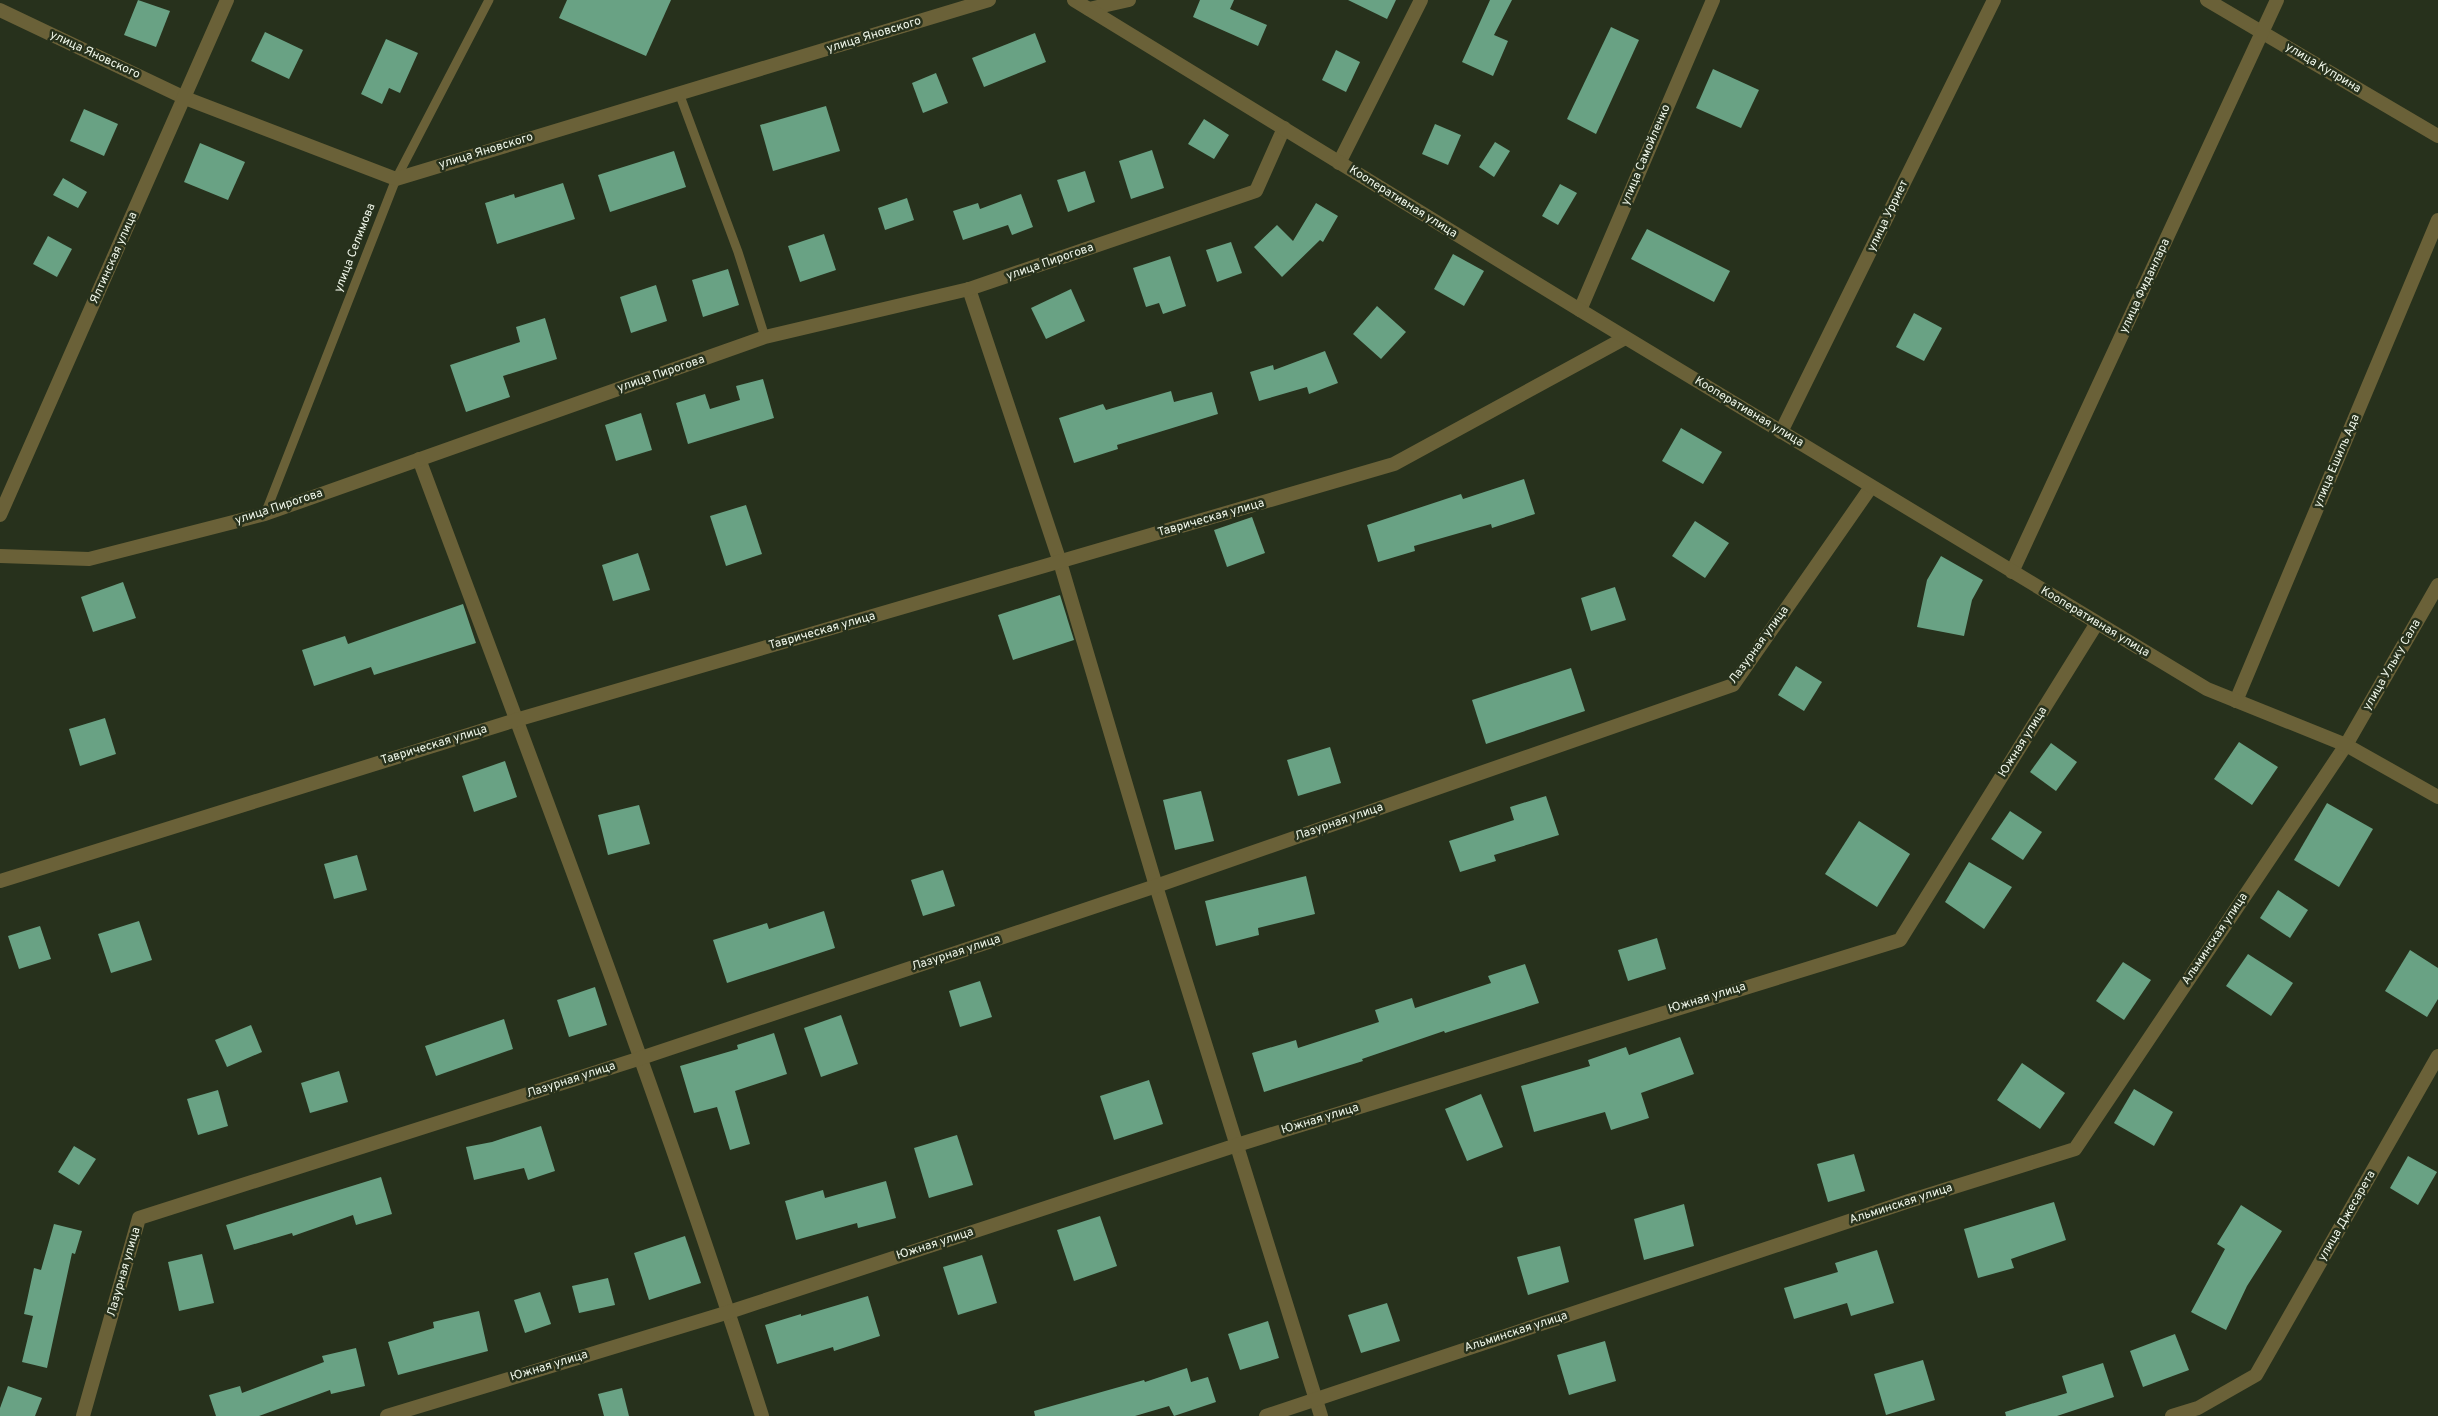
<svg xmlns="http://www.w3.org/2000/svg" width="2438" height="1416" font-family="Overpass,sans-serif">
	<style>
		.building { fill: #69a284 }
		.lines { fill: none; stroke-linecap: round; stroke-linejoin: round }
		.service { stroke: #6a6138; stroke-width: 9 }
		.minor { stroke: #6a6138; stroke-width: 14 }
		.tertiary { stroke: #6a6138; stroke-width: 14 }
		.labels { text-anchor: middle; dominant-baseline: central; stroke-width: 5; stroke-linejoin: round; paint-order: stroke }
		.street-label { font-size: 12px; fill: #f0f7ea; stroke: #27311c }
	</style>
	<rect width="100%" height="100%" fill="#27311c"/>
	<!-- building -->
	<g class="building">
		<polygon points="138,0 170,11 156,47 124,35"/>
		<polygon points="567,0 671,0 646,56 559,18"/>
		<polygon points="1200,0 1234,0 1230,9 1267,25 1258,46 1193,17"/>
		<polygon points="1348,0 1396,0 1387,19"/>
		<polygon points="1490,0 1512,0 1494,35 1508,41 1493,76 1462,62"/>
		<polygon points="1611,27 1639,40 1596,134 1567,119"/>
		<polygon points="265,32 303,50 289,79 251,61"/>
		<polygon points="1035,33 1046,62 984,87 972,58"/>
		<polygon points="386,39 418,53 400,93 389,88 382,104 361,94"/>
		<polygon points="1336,50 1360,62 1346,92 1322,80"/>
		<polygon points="1713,69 1759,90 1741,128 1696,108"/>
		<polygon points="936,73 948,103 923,113 912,83"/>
		<polygon points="826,106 840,151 773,171 760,125"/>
		<polygon points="84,109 118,124 104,156 70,141"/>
		<polygon points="1204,119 1229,135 1214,159 1188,144"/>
		<polygon points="1435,124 1461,135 1448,165 1422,154"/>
		<polygon points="1495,142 1510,151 1494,177 1479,167"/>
		<polygon points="200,143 245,162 228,200 184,182"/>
		<polygon points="1152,150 1164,188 1131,199 1119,161"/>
		<polygon points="674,151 686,187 610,212 598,175"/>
		<polygon points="1085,171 1095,202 1068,212 1057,180"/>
		<polygon points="63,178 87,192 78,208 53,195"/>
		<polygon points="563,183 575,219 497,244 485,203 514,194 515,198"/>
		<polygon points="1560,184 1577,193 1558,225 1542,216"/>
		<polygon points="1021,194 1033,227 1012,235 1008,225 963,240 953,211 978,203 980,209"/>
		<polygon points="907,198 914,220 885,230 878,208"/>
		<polygon points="1316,203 1338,216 1323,242 1320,240 1282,277 1254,247 1277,225 1293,241"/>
		<polygon points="1647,229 1730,271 1714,302 1631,259"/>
		<polygon points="824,234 836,270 800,282 788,246"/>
		<polygon points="48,236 72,249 57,277 33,264"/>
		<polygon points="1231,242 1242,273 1217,282 1206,250"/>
		<polygon points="1453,254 1484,271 1464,306 1434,289"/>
		<polygon points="1170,256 1186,306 1163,314 1159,303 1146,307 1133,268"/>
		<polygon points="728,269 739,305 703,317 692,280"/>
		<polygon points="656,285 667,321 631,333 620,297"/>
		<polygon points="1071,289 1085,321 1046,339 1031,308"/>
		<polygon points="1377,306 1406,332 1381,359 1353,334"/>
		<polygon points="1914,313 1942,328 1924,361 1896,347"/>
		<polygon points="545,318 557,359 503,376 510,397 466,412 450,365 520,342 516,327"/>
		<polygon points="1325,351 1338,383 1309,394 1307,387 1259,401 1250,372 1273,365 1274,370"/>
		<polygon points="763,379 774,418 688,444 676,403 705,394 710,409 740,400 736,386"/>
		<polygon points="1171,391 1174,402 1212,392 1218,414 1117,445 1118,449 1074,463 1059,418 1103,404 1106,410"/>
		<polygon points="641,413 652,450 616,461 605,425"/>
		<polygon points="1681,428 1722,452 1703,484 1662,461"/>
		<polygon points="1524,479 1535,514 1492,528 1491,524 1414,546 1415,551 1378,562 1367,525 1461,494 1463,499"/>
		<polygon points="746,505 762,554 726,566 710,516"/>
		<polygon points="1252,517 1265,553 1227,567 1214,530"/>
		<polygon points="1695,521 1729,543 1705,578 1672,556"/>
		<polygon points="638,553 650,590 613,601 602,565"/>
		<polygon points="1941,556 1983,580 1972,600 1964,636 1917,627 1927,580"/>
		<polygon points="123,582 136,618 93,632 81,597"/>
		<polygon points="1615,587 1626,620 1591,631 1581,598"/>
		<polygon points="1060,595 1074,640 1013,660 998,615"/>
		<polygon points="463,604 476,643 374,675 371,667 314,686 302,650 345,636 348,644"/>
		<polygon points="1796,666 1822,682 1804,711 1778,695"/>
		<polygon points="1571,668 1585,711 1486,744 1472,700"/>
		<polygon points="105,718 116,754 80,766 69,729"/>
		<polygon points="2239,742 2278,767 2252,805 2214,779"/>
		<polygon points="2051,743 2077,762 2056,791 2030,772"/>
		<polygon points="1330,747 1341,783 1298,796 1287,760"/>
		<polygon points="505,761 517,797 474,812 462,776"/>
		<polygon points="1201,791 1214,841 1175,850 1163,800"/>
		<polygon points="1546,796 1559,835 1494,855 1496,861 1460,872 1449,841 1514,820 1510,807"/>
		<polygon points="2327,803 2373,829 2339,887 2294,860"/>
		<polygon points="639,805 650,844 608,855 598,815"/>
		<polygon points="2010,811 2042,832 2023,860 1991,839"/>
		<polygon points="1859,821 1910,854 1877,907 1825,874"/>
		<polygon points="357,855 367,890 334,899 324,864"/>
		<polygon points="1969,862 2012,887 1984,929 1945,902"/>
		<polygon points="943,870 955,906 923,916 911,880"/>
		<polygon points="1306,876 1315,914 1258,928 1259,935 1216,946 1205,901"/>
		<polygon points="2278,890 2308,910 2290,938 2260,918"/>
		<polygon points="824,911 835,948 727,983 713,940 767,923 769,929"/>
		<polygon points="139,921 152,960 111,973 98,934"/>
		<polygon points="40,926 51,959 19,969 8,936"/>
		<polygon points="1657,938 1666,969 1628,981 1618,950"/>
		<polygon points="2410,950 2438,968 2438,999 2427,1017 2385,991"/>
		<polygon points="2248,954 2293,983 2271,1016 2226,986"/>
		<polygon points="2123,962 2151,980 2124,1020 2096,1001"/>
		<polygon points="1525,964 1539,1003 1445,1033 1444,1031 1362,1059 1363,1061 1264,1092 1252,1053 1296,1040 1298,1048 1379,1022 1375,1010 1412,998 1415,1008 1491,983 1488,976"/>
		<polygon points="980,981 992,1017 960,1027 949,991"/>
		<polygon points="595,987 607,1025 569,1037 557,1000"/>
		<polygon points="841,1015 858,1064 821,1077 804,1028"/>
		<polygon points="504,1019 513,1049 436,1076 425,1046"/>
		<polygon points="251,1025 262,1052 227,1067 215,1040"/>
		<polygon points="774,1033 787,1074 735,1091 750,1144 730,1150 717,1107 694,1113 680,1066 738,1049 737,1045"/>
		<polygon points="1680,1037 1694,1074 1641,1093 1649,1118 1611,1130 1605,1112 1534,1132 1521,1086 1590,1066 1588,1060 1626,1047 1629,1055"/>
		<polygon points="2022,1063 2065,1093 2040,1129 1997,1100"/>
		<polygon points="339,1071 348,1102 310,1113 301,1083"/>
		<polygon points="1149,1080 1163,1124 1114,1140 1100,1096"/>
		<polygon points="2134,1089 2173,1112 2154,1146 2114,1123"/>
		<polygon points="218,1090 228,1126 198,1135 187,1099"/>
		<polygon points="1481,1094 1503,1147 1467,1161 1445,1109"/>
		<polygon points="541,1126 555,1171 528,1180 524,1168 474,1180 466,1147 492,1142"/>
		<polygon points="957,1135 973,1185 929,1198 914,1148"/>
		<polygon points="74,1146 96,1159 79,1185 58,1172"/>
		<polygon points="1854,1154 1865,1191 1828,1202 1817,1164"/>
		<polygon points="2408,1156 2437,1172 2418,1205 2390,1188"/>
		<polygon points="381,1177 392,1214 356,1225 353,1215 293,1236 292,1233 234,1250 226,1225"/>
		<polygon points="886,1181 896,1218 858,1228 857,1223 796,1240 785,1201 823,1190 825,1198"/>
		<polygon points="2054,1202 2066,1240 2011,1259 2014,1268 1978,1278 1964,1229"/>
		<polygon points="1684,1204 1694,1246 1644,1260 1634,1219"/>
		<polygon points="2241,1205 2282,1231 2247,1286 2226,1330 2191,1312 2225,1249 2217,1244"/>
		<polygon points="1100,1216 1117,1266 1074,1281 1057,1230"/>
		<polygon points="54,1224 82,1231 75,1254 72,1253 47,1368 22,1362 33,1316 24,1314 34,1268 41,1270"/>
		<polygon points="685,1236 701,1283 649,1300 634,1253"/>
		<polygon points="1560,1246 1569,1282 1528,1295 1517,1257"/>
		<polygon points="1877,1250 1894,1303 1851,1316 1847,1303 1794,1319 1784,1288 1838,1272 1835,1263"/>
		<polygon points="202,1254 214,1303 179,1311 168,1262"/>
		<polygon points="982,1255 997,1303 958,1315 943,1267"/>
		<polygon points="608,1278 615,1305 579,1313 572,1286"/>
		<polygon points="540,1292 551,1324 525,1333 514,1300"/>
		<polygon points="868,1296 880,1336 834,1351 833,1347 777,1364 765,1325 801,1314 801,1316"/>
		<polygon points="1387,1303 1400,1341 1361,1353 1348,1315"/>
		<polygon points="479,1311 488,1351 398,1375 388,1342 434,1328 433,1322"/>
		<polygon points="1268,1321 1279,1358 1240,1370 1228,1334"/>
		<polygon points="2175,1334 2189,1370 2143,1387 2130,1351"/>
		<polygon points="1605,1341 1616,1381 1569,1395 1557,1355"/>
		<polygon points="356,1348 365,1386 331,1394 330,1390 259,1416 216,1416 209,1395 240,1386 242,1393 324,1362 322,1356"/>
		<polygon points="1923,1360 1935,1400 1886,1415 1874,1374"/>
		<polygon points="2103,1363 2114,1397 2057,1416 2006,1416 2005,1412 2067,1393 2062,1376"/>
		<polygon points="1187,1368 1191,1382 1208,1377 1216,1402 1174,1416 1169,1406 1135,1416 1035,1416 1034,1411 1144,1380 1145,1382"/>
		<polygon points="8,1386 42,1398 35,1416 0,1416 0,1408"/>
		<polygon points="622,1388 629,1416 604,1416 598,1394"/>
	</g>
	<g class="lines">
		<!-- service -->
		<g class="service">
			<polyline points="679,93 738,252 765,337"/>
			<polyline points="265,514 396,179 489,0"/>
		</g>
		<!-- minor -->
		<g class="minor">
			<polyline points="2207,0 2438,136"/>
			<polyline points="1089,9 1129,0"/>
			<polyline points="0,10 185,98 396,179 989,0"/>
			<polyline points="1339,163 1421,0"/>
			<polyline points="969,289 1060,562 1156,886 1321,1416"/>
			<polyline points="1580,310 1713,0"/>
			<polyline points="1781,432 1994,0"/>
			<path d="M 419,459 C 537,776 659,1093 762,1416"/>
			<polyline points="0,515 227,0"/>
			<polyline points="0,556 89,559 265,514 765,337 969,289 1256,191 1284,128"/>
			<polyline points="2012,572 2277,0"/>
			<polyline points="2236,701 2438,220"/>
			<polyline points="0,881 516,720 1394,464 1625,338"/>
			<polyline points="83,1416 139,1218 641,1058 1156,886 1733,685 1871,487"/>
			<polyline points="387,1416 729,1312 1237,1145 1900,940 2097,623"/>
			<polyline points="1266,1416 1909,1201 2075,1149 2346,745 2438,585"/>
			<polyline points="2172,1416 2198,1408 2256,1375 2438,1056"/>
		</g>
		<!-- tertiary -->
		<polyline class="tertiary" points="1074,0 1580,310 2207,689 2346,745 2438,797"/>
	</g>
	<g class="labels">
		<!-- street labels -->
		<g class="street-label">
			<text transform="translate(874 35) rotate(-17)">улица Яновского</text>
			<text transform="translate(95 55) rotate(25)">улица Яновского</text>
			<text transform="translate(2323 68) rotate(31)">улица Куприна</text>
			<text transform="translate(486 151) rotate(-17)">улица Яновского</text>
			<text transform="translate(1646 155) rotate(-67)">улица Самойленко</text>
			<text transform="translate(1403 202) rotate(32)">Кооперативная улица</text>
			<text transform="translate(1888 216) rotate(-64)">улица Урриет</text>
			<text transform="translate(355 248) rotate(-69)">улица Селимова</text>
			<text transform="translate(114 258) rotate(-66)">Ялтинская улица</text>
			<text transform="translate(1050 262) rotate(-19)">улица Пирогова</text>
			<text transform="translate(2145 286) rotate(-65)">улица Фиданлара</text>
			<text transform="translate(661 374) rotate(-19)">улица Пирогова</text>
			<text transform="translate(1749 412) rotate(31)">Кооперативная улица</text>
			<text transform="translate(2337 461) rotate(-67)">улица Ешиль Ада</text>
			<text transform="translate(279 507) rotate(-18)">улица Пирогова</text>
			<text transform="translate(1211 518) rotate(-16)">Таврическая улица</text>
			<text transform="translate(2095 622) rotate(31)">Кооперативная улица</text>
			<text transform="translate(822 631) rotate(-16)">Таврическая улица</text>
			<text transform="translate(1759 645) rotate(-54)">Лазурная улица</text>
			<text transform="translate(2392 665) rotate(-60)">улица Ульку Сала</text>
			<text transform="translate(2023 742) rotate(-58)">Южная улица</text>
			<text transform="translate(434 745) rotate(-17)">Таврическая улица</text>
			<text transform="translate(1339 822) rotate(-19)">Лазурная улица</text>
			<text transform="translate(2215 939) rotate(-56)">Альминская улица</text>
			<text transform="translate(956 953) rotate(-18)">Лазурная улица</text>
			<text transform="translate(1707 998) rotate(-17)">Южная улица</text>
			<text transform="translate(571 1080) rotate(-18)">Лазурная улица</text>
			<text transform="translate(1320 1119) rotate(-17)">Южная улица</text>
			<text transform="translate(1901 1204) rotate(-18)">Альминская улица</text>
			<text transform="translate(2347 1216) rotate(-60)">улица Джесарета</text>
			<text transform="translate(935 1244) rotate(-18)">Южная улица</text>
			<text transform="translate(124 1272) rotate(-74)">Лазурная улица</text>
			<text transform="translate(1516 1332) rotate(-18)">Альминская улица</text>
			<text transform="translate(549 1366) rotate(-17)">Южная улица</text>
		</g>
	</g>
</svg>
